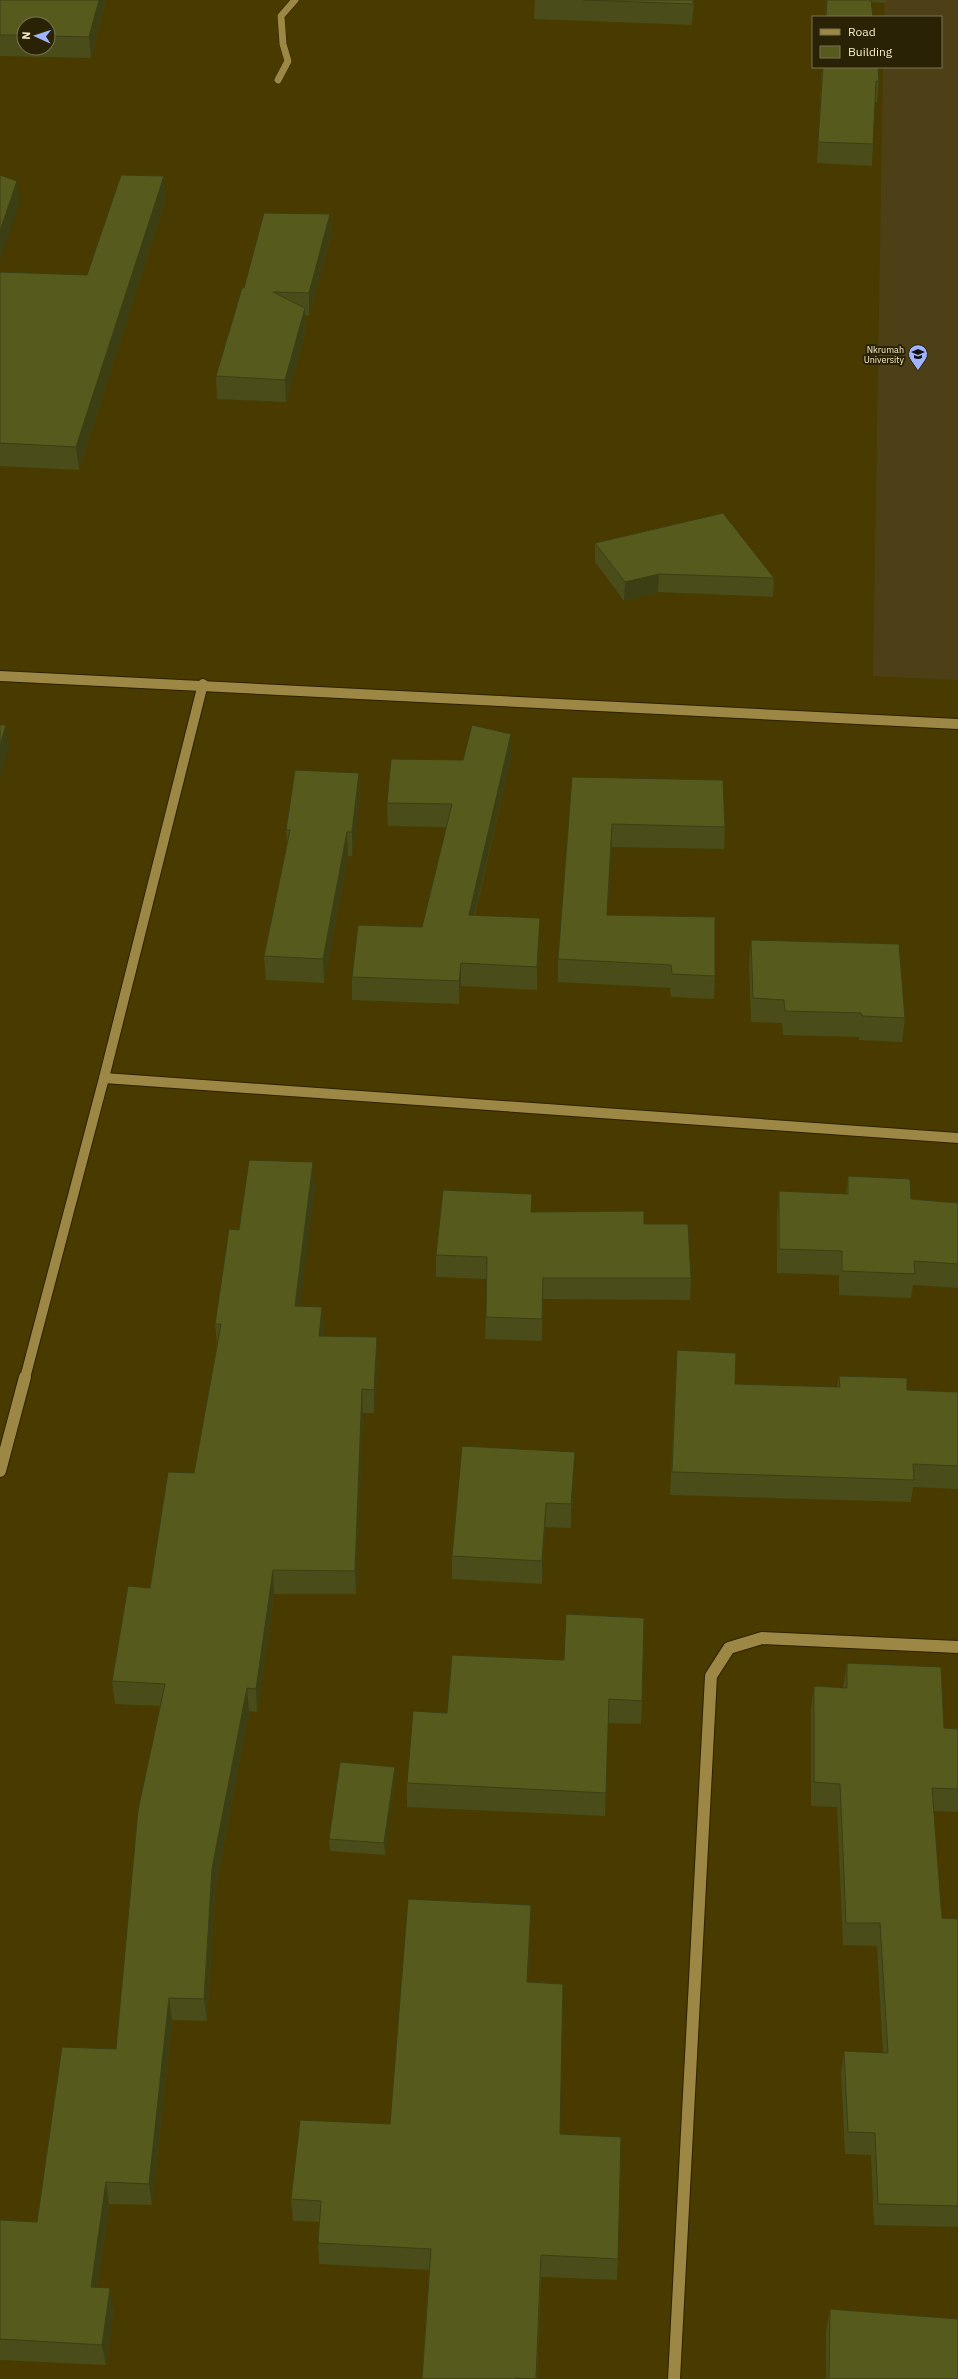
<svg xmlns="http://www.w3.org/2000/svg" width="958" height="2379" font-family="'IBM Plex Sans',sans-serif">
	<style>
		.built { fill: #4d4017 }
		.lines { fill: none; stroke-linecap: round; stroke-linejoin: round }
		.street-far2-casing { stroke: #2c2100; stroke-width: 8 }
		.street-far1-casing { stroke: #2c2100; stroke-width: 12 }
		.street-casing { stroke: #2c2100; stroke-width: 14 }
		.street-far2 { stroke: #9c8744; stroke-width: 7 }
		.street-far1 { stroke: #9c8744; stroke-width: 10 }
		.street { stroke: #9c8744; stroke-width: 12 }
		.wall { fill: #4a4d19; fill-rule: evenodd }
		.shaded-wall { fill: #3c3f14 }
		.building { fill: #565a1d; stroke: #3c3f14 }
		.labels { text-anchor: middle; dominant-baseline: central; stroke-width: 4; stroke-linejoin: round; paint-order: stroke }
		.far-poi-label { font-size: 9px; fill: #f3e9c7; stroke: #2a2205; text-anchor: end }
	</style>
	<rect width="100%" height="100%" fill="#493a00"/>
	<!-- built -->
	<polygon class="built" points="885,0 958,0 958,680 873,676 883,67 941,67 941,17 884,17"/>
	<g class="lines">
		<defs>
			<polyline id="street-far2" points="278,80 288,61 283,44 281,16 295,0"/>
			<g id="street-far1">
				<polyline points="0,676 958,724"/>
				<polyline points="104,1078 958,1138"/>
				<polyline points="25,1378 104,1078 203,684"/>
			</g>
			<g id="street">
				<polyline points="0,1471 25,1377"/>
				<polyline points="674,2379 711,1676 729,1648 762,1638 958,1647"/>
			</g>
		</defs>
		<!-- street-far2 casing -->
		<use href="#street-far2" class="street-far2-casing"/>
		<!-- street-far1 casing -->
		<use href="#street-far1" class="street-far1-casing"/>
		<!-- street casing -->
		<use href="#street" class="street-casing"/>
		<!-- street-far2 -->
		<use href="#street-far2" class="street-far2"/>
		<!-- street-far1 -->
		<use href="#street-far1" class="street-far1"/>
		<!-- street -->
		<use href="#street" class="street"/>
	</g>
	<!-- wall -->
	<g class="wall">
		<path d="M 0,0 L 106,0 L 91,58 L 0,56 ZM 24,24 L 48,24 L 48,48 L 24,48 Z"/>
		<polygon points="535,0 694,0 692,25 534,19"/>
		<polygon points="826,0 886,0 886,3 871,2 873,17 825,17"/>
		<polygon points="822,67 878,67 879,81 877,102 875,102 873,144 872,166 817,163"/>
		<polygon points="166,198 79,470 0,466 0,272 87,275"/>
		<polygon points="330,214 331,236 309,316 305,315 306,330 286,402 217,399 216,376 244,288"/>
		<polygon points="595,543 774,578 773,597 658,592 624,601 595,562"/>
		<polygon points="511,757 475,915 540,941 537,990 461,986 459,1004 352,1000 352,977 422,927 447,827 388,826 387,803 463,760"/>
		<polygon points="359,773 360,796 352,856 348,856 324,983 266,980 264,956 287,845 286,830"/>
		<polygon points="572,777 725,827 724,849 612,847 607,915 715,976 714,999 671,997 670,988 558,982 558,959"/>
		<polygon points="751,940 905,1018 902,1042 859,1040 859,1037 783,1035 782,1023 751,1022 749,964"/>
		<polygon points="848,1176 911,1199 958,1203 958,1288 913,1285 911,1298 839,1295 839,1275 777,1273 777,1215 779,1191 846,1194"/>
		<polygon points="315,1186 299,1306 322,1307 323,1331 323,1336 378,1361 374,1413 363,1413 356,1594 274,1594 257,1712 249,1711 215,1892 207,2021 172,2020 152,2205 109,2204 97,2287 114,2309 106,2365 0,2360 0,2220 37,2222 116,2049 160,1706 115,1704 112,1681 150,1588 194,1473 217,1344 215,1324 239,1230"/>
		<polygon points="532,1194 532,1212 644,1224 691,1278 690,1300 543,1299 542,1341 485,1339 487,1279 436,1277 436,1255"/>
		<polygon points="677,1350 735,1384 837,1387 839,1376 907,1390 958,1392 958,1489 913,1487 911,1502 670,1495"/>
		<polygon points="574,1476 571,1528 545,1527 542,1584 452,1579 452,1556"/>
		<polygon points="452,1655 642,1701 641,1724 608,1723 605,1816 407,1807 407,1783 447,1713"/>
		<polygon points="847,1663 944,1728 958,1729 958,1812 933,1811 942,1918 958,1919 958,2227 874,2225 871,2155 845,2154 841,2074 844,2051 883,2053 877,1946 843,1945 837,1807 811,1806 811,1709 814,1686 843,1688"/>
		<polygon points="395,1779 385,1855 330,1851 329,1839"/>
		<polygon points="531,1905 528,1982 560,2134 618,2259 617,2280 541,2277 537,2379 422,2379 429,2270 319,2264 318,2243 319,2222 293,2221 291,2199 390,2124"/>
		<polygon points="830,2309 958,2379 826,2379 826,2331"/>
	</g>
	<!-- shaded-wall -->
	<g class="shaded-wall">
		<polygon points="99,0 106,0 91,58 89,37"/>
		<polygon points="164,176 166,198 79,470 76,447"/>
		<polygon points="17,181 20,203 0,260 0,231"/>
		<polygon points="330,214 331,236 309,316 309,293"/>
		<polygon points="305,308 306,330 286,402 285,380"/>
		<polygon points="659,574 658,592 624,601 625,582"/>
		<polygon points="6,725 9,748 0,778 0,745"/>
		<polygon points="511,734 511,757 469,938 469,915"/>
		<polygon points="359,773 360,796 352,856 352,832"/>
		<polygon points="612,824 612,847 606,938 607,915"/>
		<polygon points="347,832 348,856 324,983 323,959"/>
		<polygon points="540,918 540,941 537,990 537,967"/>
		<polygon points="461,963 461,986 459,1004 459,981"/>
		<polygon points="313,1162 315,1186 297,1330 295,1306"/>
		<polygon points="532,1194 532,1216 531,1212"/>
		<polygon points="322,1307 323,1331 320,1360 319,1336"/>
		<polygon points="377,1337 378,1361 374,1413 374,1390"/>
		<polygon points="362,1389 363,1413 356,1594 355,1571"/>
		<polygon points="575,1452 574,1476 571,1528 571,1504"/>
		<polygon points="546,1503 545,1527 542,1584 542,1561"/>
		<polygon points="273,1570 274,1594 257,1712 256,1689"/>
		<polygon points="247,1688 249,1711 215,1892 207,2021 204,1999 212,1869"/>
		<polygon points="395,1767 395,1779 385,1855 384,1843"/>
		<polygon points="531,1905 530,1927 527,2005 527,1982"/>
		<polygon points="169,1998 172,2020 152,2205 149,2184"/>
		<polygon points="106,2182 109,2204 94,2308 91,2287"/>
		<polygon points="110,2288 114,2309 106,2365 102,2345"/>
	</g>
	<!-- building -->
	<g class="building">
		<polygon points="0,0 99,0 89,37 48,36 48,24 24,24 24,35 0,35"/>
		<polygon points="583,0 693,0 693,4"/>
		<polygon points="827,0 871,0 873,17 826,17"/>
		<polygon points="823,67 878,67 879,81 876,81 873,144 818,142"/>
		<polygon points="0,175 17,181 0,231"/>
		<polygon points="121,175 164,176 76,447 0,443 0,272 87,275"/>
		<polygon points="264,213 330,214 309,293 273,292 305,308 285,380 216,376 242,288 244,288"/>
		<polygon points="723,513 774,578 659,574 625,582 595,543"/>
		<polygon points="0,725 6,725 0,745"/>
		<polygon points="472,725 511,734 469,915 540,918 537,967 461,963 459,981 352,977 358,925 422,927 452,804 387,803 391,759 463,760"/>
		<polygon points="295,770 359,773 352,832 347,832 323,959 264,956 290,830 286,830"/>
		<polygon points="572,777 723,780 725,827 612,824 607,915 715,917 715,976 672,974 671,965 558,959"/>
		<polygon points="751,940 899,944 905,1018 862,1016 861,1013 785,1011 784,1000 753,998"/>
		<polygon points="249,1160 313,1162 295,1306 322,1307 319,1336 377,1337 374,1390 362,1389 355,1571 273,1570 256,1689 247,1688 212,1869 204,1999 169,1998 149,2184 106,2182 91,2287 110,2288 102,2345 0,2339 0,2220 37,2222 62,2047 116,2049 138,1810 165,1684 112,1681 128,1586 150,1588 168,1472 194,1473 221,1324 215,1324 229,1229 239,1230"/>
		<polygon points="848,1176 910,1179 911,1199 958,1203 958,1264 914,1261 915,1274 842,1271 842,1251 779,1249 779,1191 848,1194"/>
		<polygon points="443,1190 532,1194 531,1212 644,1211 644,1224 688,1224 691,1278 543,1278 542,1319 486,1317 487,1257 436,1255"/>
		<polygon points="677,1350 736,1353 735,1384 840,1387 839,1376 907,1378 907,1390 958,1392 958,1466 913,1464 914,1480 672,1472"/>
		<polygon points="462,1446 575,1452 571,1504 546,1503 542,1561 452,1556"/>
		<polygon points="566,1614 644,1618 642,1701 609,1699 606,1793 407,1783 413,1711 447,1713 452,1655 564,1660"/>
		<polygon points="847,1663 941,1667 944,1728 958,1729 958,1789 932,1788 942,1918 958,1919 958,2206 878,2204 875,2133 848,2132 844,2051 888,2053 880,1923 846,1923 840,1784 814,1782 814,1686 847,1688"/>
		<polygon points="340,1762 395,1767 384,1843 329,1839"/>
		<polygon points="408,1899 531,1905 527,1982 563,1984 560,2134 621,2137 618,2259 541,2255 536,2379 515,2378 515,2379 422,2379 431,2249 318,2243 321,2201 291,2199 300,2120 390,2124"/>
		<polygon points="830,2309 958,2319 958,2379 829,2379"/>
	</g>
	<!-- icons -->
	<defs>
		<symbol id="university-pin" viewBox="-11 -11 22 30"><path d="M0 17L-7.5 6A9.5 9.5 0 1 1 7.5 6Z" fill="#a0b3fd" stroke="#2a2205"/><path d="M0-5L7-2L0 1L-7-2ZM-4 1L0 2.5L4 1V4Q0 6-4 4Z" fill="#111"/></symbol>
	</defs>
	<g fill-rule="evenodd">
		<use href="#university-pin" x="907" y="343" width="22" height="30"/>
	</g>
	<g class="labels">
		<!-- far-poi labels -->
		<g class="far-poi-label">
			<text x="904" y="349">Nkrumah<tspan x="904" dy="10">University</tspan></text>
		</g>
	</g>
	<!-- legend -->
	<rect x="812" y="16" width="130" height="52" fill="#2a2205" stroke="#7a7253"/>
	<rect x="820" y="29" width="20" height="6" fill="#9c8744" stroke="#7a7253"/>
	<text x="848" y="36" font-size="12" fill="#f3e9c7">Road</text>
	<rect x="820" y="46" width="20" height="12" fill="#565a1d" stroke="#7a7253"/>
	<text x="848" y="56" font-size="12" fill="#f3e9c7">Building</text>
	<!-- north arrow -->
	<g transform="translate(36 36) rotate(273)"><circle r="19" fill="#2a2205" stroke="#7a7253"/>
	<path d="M0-3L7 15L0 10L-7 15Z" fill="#a0b3fd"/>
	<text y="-6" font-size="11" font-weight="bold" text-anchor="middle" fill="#f3e9c7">N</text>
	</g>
</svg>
